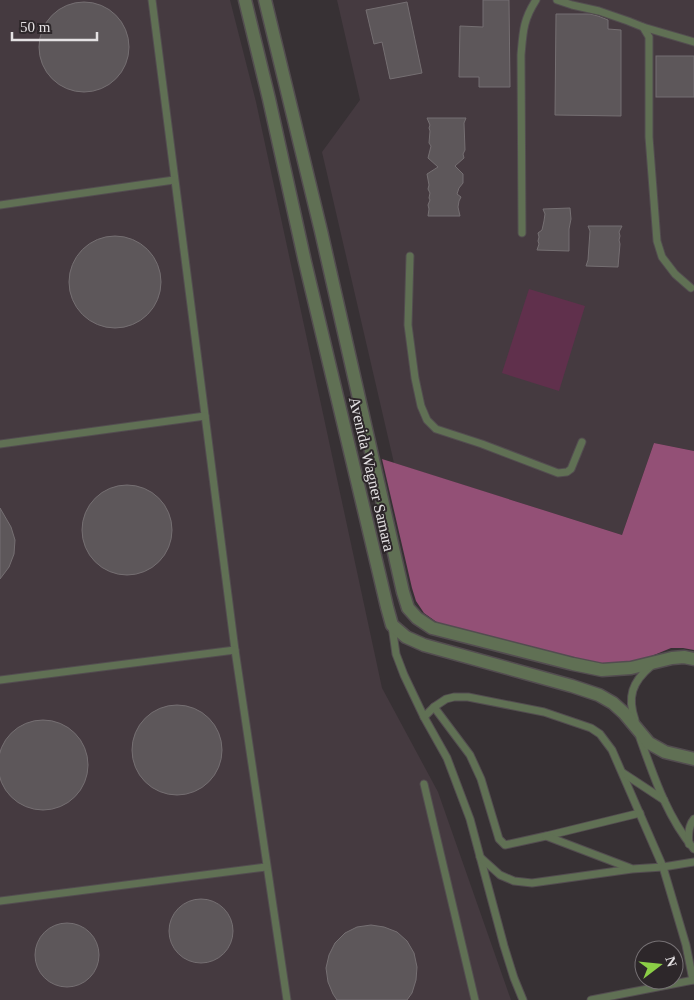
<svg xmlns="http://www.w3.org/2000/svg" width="694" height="1000" font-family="'Times New Roman',serif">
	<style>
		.built { fill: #453a40 }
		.green { fill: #60304c }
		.forest { fill: #935076 }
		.building { fill: #5d575a; stroke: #756f72 }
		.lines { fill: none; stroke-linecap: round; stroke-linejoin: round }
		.lane-casing { stroke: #534d50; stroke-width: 9 }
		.street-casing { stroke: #534d50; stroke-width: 15 }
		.lane { stroke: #607054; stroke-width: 7 }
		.street { stroke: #607054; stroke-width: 12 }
		.labels { text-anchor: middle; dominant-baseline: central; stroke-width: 4; stroke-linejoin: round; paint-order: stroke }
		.street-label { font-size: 16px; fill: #e4e1e3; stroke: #2d272a }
	</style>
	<rect width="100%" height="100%" fill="#373134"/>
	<!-- built -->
	<g class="built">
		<polygon points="0,0 230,0 256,102 382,688 438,792 511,1000 0,1000"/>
		<polygon points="337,0 694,0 694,451 654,443 622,535 394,463 322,152 360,100"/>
	</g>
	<!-- green -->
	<polygon class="green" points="529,289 585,306 559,391 502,373"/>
	<!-- forest -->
	<polygon class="forest" points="654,443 694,451 694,650 683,648 671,648 637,662 605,666 438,623 424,613 416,601 412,588 382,459 622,535"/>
	<!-- building -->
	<g class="building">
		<polygon points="483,0 509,0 510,87 479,87 479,77 459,77 460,26 483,27"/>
		<circle cx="84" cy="47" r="45"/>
		<polygon points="407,2 422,73 390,79 382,42 374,44 366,10"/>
		<polygon points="556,14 590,14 598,16 608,20 608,29 621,30 621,116 555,115"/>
		<rect x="656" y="56" width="38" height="41"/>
		<polygon points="427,118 466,118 464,123 465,150 463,154 464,158 455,166 463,174 463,183 459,188 457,194 461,197 459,201 458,207 460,216 428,216 429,209 428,205 430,200 429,198 430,193 428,189 429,185 427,174 438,167 428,158 431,146 429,143 430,131 429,128 430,125"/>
		<polygon points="570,208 571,219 569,229 569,251 537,250 539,244 538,241 539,237 538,233 542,230 544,221 545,214 543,209"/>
		<polygon points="588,226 622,226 619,232 620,236 619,240 620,244 618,267 586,266 588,260 590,231"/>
		<circle cx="115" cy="282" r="46"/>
		<circle cx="127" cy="530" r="45"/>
		<polygon points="0,508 11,527 15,540 14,554 9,567 0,579"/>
		<circle cx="177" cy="750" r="45"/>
		<circle cx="43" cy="765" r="45"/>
		<circle cx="201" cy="931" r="32"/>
		<circle cx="67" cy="955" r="32"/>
		<polygon points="371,925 384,927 397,932 407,941 414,953 417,967 416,980 412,993 407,1000 337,1000 333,994 328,982 326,968 329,955 335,943 345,933 357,927"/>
	</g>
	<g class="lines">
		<defs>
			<g id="lane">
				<polyline points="152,0 235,650 287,1000"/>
				<polyline points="557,0 572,5 599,11 628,21 643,27 649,37 649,137 657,241 662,257 675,274 691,288"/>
				<polyline points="643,27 694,42"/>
				<polyline points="0,205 174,180"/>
				<path d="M 522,233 L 521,55 C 523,32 523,20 536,0"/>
				<polyline points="410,256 408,325 415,378 421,406 427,420 436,429 482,444 558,473 567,472 571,469 582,442"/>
				<polyline points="0,444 205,416"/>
				<polyline points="392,626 396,654 404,675 424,717 447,758 470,819 504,946 514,978 523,1000"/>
				<polyline points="0,680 235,650"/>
				<polyline points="434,707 470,755 481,779 499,839 505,845 546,836 640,813"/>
				<polyline points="424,717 434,707 446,699 454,697 468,697 544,712 591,728 600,734 612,750 663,867 632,869 532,883 514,881 500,875 480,857"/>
				<path d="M 635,720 C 627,697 632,682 651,666"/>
				<path d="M 640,738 C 654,777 667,817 694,849"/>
				<polyline points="623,773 664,800"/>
				<polyline points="424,784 475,1000"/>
				<polyline points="546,836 630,868"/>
				<path d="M 689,844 C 688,835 688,826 694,819"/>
				<polyline points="0,901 266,867"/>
				<polyline points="693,980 686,945 663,867 694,862"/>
				<polyline points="591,1000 694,980"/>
			</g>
			<g id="street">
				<polyline points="245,0 269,99 305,262 379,573 387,607 392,625 406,637 424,645 572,686 599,695 613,703 624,713 649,743 665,752 694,759"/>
				<polyline points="265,0 321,231 403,592 408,608 417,618 432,628 573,664 602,670 631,668 672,658 684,657 694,659"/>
			</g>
		</defs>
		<!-- lane casing -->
		<use href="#lane" class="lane-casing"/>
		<!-- street casing -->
		<use href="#street" class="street-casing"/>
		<!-- lane -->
		<use href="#lane" class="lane"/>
		<!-- street -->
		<use href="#street" class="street"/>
	</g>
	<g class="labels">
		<!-- street labels -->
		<g class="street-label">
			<text transform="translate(372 474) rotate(77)">Avenida Wagner Samara</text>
		</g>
	</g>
	<!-- north arrow -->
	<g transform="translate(659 965) rotate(74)"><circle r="24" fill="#2d272a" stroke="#767174"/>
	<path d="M0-4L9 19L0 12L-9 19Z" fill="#8bce46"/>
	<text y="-8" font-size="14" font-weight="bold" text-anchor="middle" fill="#e4e1e3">N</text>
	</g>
	<!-- scale -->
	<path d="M12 32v8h85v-8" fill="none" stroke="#e4e1e3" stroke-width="2.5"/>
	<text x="20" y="32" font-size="15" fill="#e4e1e3" stroke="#2d272a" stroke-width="4" paint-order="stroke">50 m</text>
</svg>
